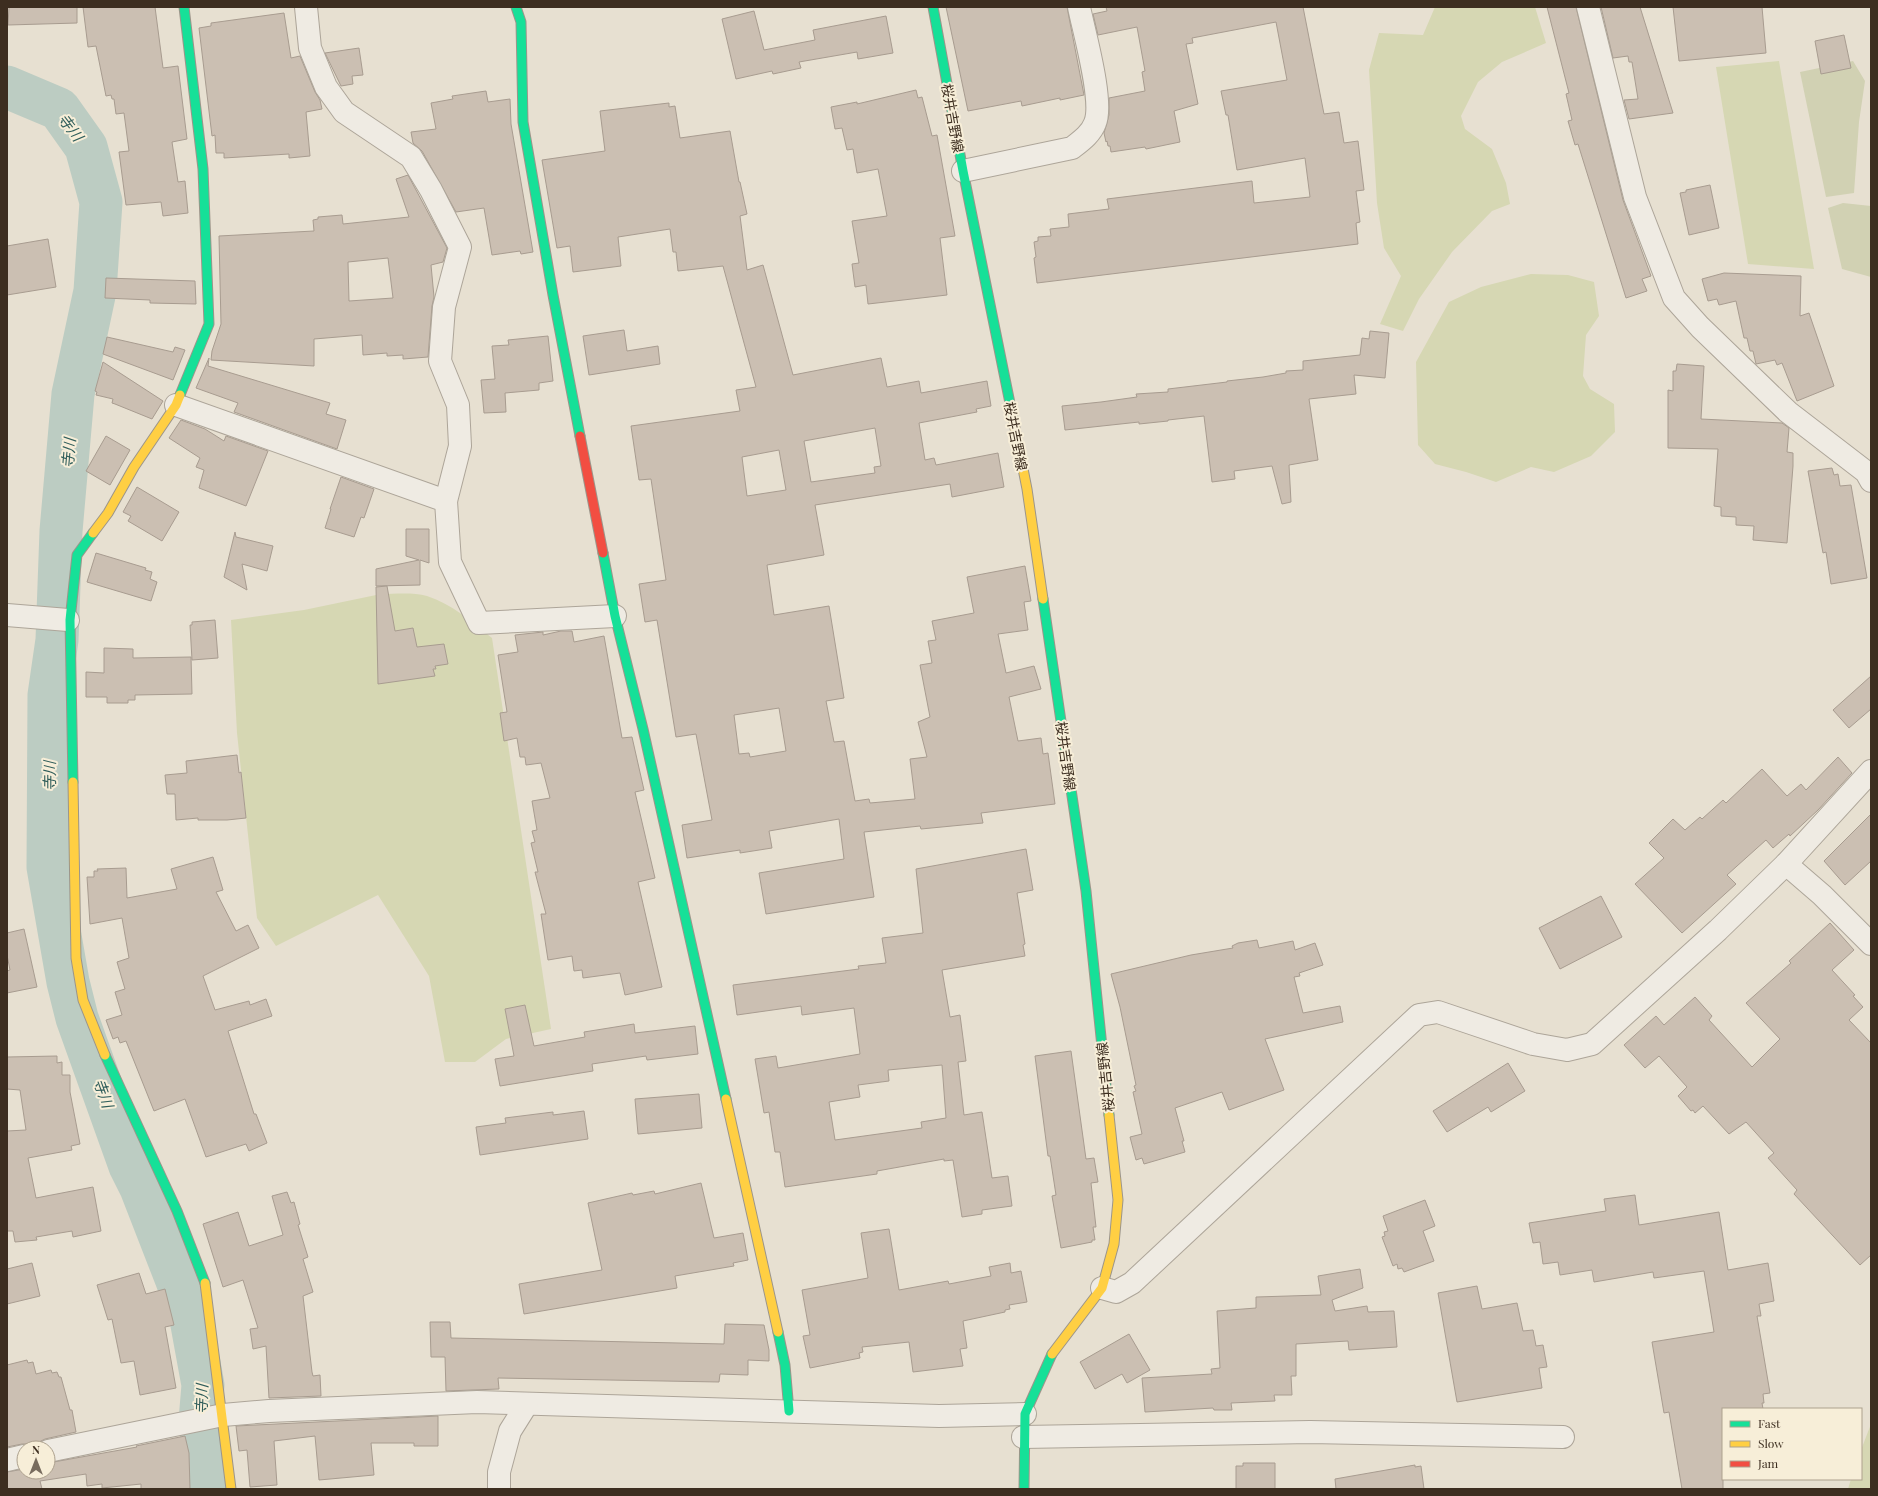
<svg xmlns="http://www.w3.org/2000/svg" width="1878" height="1496" font-family="'Playfair Display','Noto Sans JP',serif">
	<style>
		.green { fill: #d6d7b3 }
		.cemetery { fill: #d1d1b3 }
		.lines { fill: none; stroke-linecap: round; stroke-linejoin: round }
		.river { stroke: #bcccc2; stroke-width: 43 }
		.building { fill: #cbbfb2; stroke: #a89c90; fill-rule: evenodd }
		.street-casing { stroke: #ada599; stroke-width: 24 }
		.fast-casing { stroke: #9c958a; stroke-width: 11 }
		.slow-casing { stroke: #9c958a; stroke-width: 11 }
		.jam-casing { stroke: #9c958a; stroke-width: 11 }
		.street { stroke: #efebe3; stroke-width: 22 }
		.fast { stroke: #16e098; stroke-width: 9 }
		.slow { stroke: #ffcf43; stroke-width: 9 }
		.jam { stroke: #f24e42; stroke-width: 9 }
		.labels { text-anchor: middle; dominant-baseline: central; stroke-width: 4; stroke-linejoin: round; paint-order: stroke }
		.street-label { font-size: 14px; fill: #3d2e20; stroke: #f7eed8 }
		.water-label { font-size: 15px; font-style: italic; fill: #2f5d5a; stroke: #f7eed8 }
	</style>
	<rect width="100%" height="100%" fill="#e7e0d1"/>
	<!-- green -->
	<g class="green">
		<polygon points="1435,7 1535,7 1546,43 1502,62 1478,82 1461,116 1465,129 1492,149 1506,183 1510,204 1492,211 1452,252 1419,299 1403,331 1380,324 1401,276 1384,248 1377,203 1369,70 1379,33 1423,35"/>
		<polygon points="1779,61 1814,269 1748,264 1716,67"/>
		<polygon points="1531,274 1568,275 1594,282 1599,316 1586,335 1583,376 1590,389 1614,404 1615,432 1591,456 1554,472 1531,467 1496,482 1466,472 1435,464 1418,445 1416,362 1449,302 1481,287"/>
		<path d="M 381,594 C 395,594 413,592 427,596 C 452,604 472,622 492,638 L 551,1029 L 506,1039 L 475,1062 L 445,1062 L 429,976 L 378,895 L 276,946 L 257,918 L 237,733 L 231,620 L 304,610 Z"/>
		<polygon points="1871,1424 1871,1489 1848,1489 1851,1479 1861,1479 1861,1450"/>
	</g>
	<!-- cemetery -->
	<g class="cemetery">
		<polygon points="1853,61 1865,81 1859,122 1854,193 1826,197 1800,72"/>
		<polygon points="1843,203 1871,206 1871,277 1842,269 1828,208"/>
	</g>
	<g class="lines">
		<!-- river -->
		<polyline class="river" points="7,87 59,109 86,147 101,202 95,291 73,394 61,531 57,640 49,695 48,867 68,982 77,1018 130,1166 141,1188 190,1314 203,1385 200,1421 207,1489"/>
	</g>
	<!-- building -->
	<g class="building">
		<polygon points="9,7 77,7 77,23 8,25"/>
		<polygon points="83,7 155,7 163,68 178,66 187,139 172,142 178,182 185,181 188,213 163,216 161,202 126,205 119,152 129,151 124,113 116,114 114,99 112,99 111,95 106,96 96,46 88,47"/>
		<polygon points="946,7 1067,7 1084,95 1060,100 1060,98 1022,106 1021,101 968,111"/>
		<polygon points="1106,7 1303,7 1324,114 1339,112 1344,143 1358,141 1364,190 1356,191 1360,222 1356,223 1358,244 1037,283 1034,258 1036,257 1034,242 1038,241 1038,237 1051,236 1050,229 1069,227 1068,214 1109,209 1107,199 1252,181 1254,203 1310,197 1305,158 1237,170 1228,115 1226,115 1221,91 1287,80 1276,22 1192,38 1193,43 1186,44 1198,104 1174,111 1180,142 1146,149 1145,147 1111,152 1110,146 1108,146 1107,141 1106,142 1104,133 1109,115 1109,98 1145,91 1142,72 1145,71 1137,27 1098,35 1093,14 1107,11"/>
		<polygon points="1547,7 1576,7 1623,200 1651,276 1642,279 1647,291 1626,298 1578,144 1575,145 1568,121 1572,120 1566,94 1569,93"/>
		<polygon points="1601,7 1640,7 1673,113 1629,119 1624,100 1638,99 1632,62 1629,62 1628,56 1613,58"/>
		<polygon points="1673,7 1762,7 1766,53 1679,61"/>
		<polygon points="754,11 764,50 815,40 813,30 886,16 893,53 858,59 857,52 799,62 801,68 773,74 772,71 736,79 722,19"/>
		<polygon points="284,13 291,58 300,56 315,92 320,100 322,109 306,112 310,156 289,158 289,154 224,158 224,153 216,153 215,135 212,136 199,28 211,26 211,23"/>
		<polygon points="1844,35 1851,68 1821,74 1815,41"/>
		<polygon points="359,48 363,75 352,76 353,84 341,86 325,53"/>
		<polygon points="916,90 918,98 922,97 932,136 937,135 955,236 940,238 947,295 868,304 866,285 855,287 852,264 859,263 852,221 887,216 878,169 857,173 853,149 847,150 842,128 835,129 831,107 857,102 857,104"/>
		<polygon points="486,91 488,102 510,99 511,124 533,252 521,254 520,251 492,255 484,208 456,212 422,151 413,143 411,132 436,129 431,103 453,99 452,96"/>
		<path d="M 669,103 L 669,107 L 675,106 L 680,138 L 730,131 L 739,182 L 740,182 L 747,214 L 740,216 L 747,270 L 763,265 L 793,375 L 881,358 L 887,387 L 919,381 L 921,393 L 987,381 L 991,406 L 976,409 L 977,412 L 919,423 L 925,460 L 934,458 L 936,465 L 998,453 L 1004,487 L 952,497 L 950,484 L 815,505 L 824,555 L 767,565 L 774,615 L 829,606 L 844,698 L 826,701 L 834,742 L 844,741 L 855,801 L 869,799 L 870,803 L 915,799 L 910,759 L 927,757 L 918,722 L 930,717 L 920,665 L 932,663 L 928,641 L 936,640 L 932,621 L 974,613 L 967,577 L 1025,566 L 1031,601 L 1024,602 L 1028,630 L 998,634 L 1006,673 L 1034,666 L 1041,689 L 1009,697 L 1018,741 L 1041,738 L 1043,754 L 1048,753 L 1055,804 L 981,813 L 983,823 L 921,829 L 920,826 L 864,832 L 874,897 L 766,914 L 759,873 L 844,859 L 839,819 L 769,831 L 772,848 L 740,853 L 740,850 L 687,858 L 682,825 L 712,820 L 696,734 L 676,737 L 657,620 L 645,622 L 639,584 L 666,580 L 651,479 L 639,480 L 631,426 L 740,411 L 736,390 L 756,387 L 723,266 L 678,271 L 676,252 L 673,252 L 670,229 L 618,237 L 621,266 L 573,272 L 570,246 L 557,248 L 542,160 L 605,151 L 600,111 ZM 875,428 L 881,466 L 874,467 L 875,473 L 811,482 L 804,441 ZM 779,450 L 786,490 L 747,496 L 742,457 ZM 779,708 L 786,751 L 750,757 L 749,753 L 739,754 L 734,715 Z"/>
		<path d="M 408,175 L 447,248 L 443,262 L 431,265 L 434,297 L 432,306 L 428,357 L 403,359 L 403,355 L 387,356 L 387,353 L 363,355 L 362,335 L 314,339 L 314,366 L 211,360 L 212,351 L 221,324 L 219,236 L 314,231 L 313,220 L 318,219 L 318,217 L 342,215 L 343,224 L 409,217 L 396,179 ZM 388,258 L 393,298 L 349,301 L 348,262 Z"/>
		<polygon points="1710,185 1719,228 1689,235 1680,193 1686,192 1686,190"/>
		<polygon points="48,239 56,287 7,295 7,246"/>
		<polygon points="1724,273 1801,276 1800,316 1809,313 1834,386 1797,401 1782,363 1777,365 1775,360 1756,364 1753,351 1750,351 1747,338 1744,338 1736,301 1719,305 1717,299 1708,301 1702,279"/>
		<polygon points="106,278 195,281 196,304 150,303 150,300 105,298"/>
		<polygon points="624,330 627,351 658,346 660,364 589,375 583,336"/>
		<polygon points="1370,331 1389,333 1385,378 1354,375 1356,394 1309,399 1318,460 1289,465 1291,502 1282,504 1272,466 1234,471 1235,479 1212,482 1204,416 1168,420 1168,421 1139,424 1139,422 1065,430 1062,406 1101,402 1137,397 1136,394 1168,392 1168,389 1227,382 1227,381 1263,377 1286,373 1286,371 1303,370 1303,361 1360,355 1362,338 1369,339"/>
		<polygon points="548,336 553,381 539,383 539,390 505,393 506,412 484,413 481,380 495,379 492,346 509,345 508,340"/>
		<polygon points="107,337 173,352 175,347 185,350 173,380 103,354"/>
		<polygon points="209,358 208,366 330,403 326,414 346,420 337,449 234,412 238,403 196,388"/>
		<polygon points="103,362 163,401 152,419 115,404 112,403 113,399 96,395 97,392 95,391"/>
		<polygon points="1677,364 1704,366 1701,419 1782,423 1789,428 1787,452 1793,453 1793,466 1787,543 1753,540 1754,526 1736,525 1736,517 1721,516 1721,507 1714,506 1718,449 1668,448 1668,390 1673,391 1673,371 1676,371"/>
		<polygon points="181,420 205,429 224,441 226,436 268,451 246,506 199,488 204,470 196,467 200,458 169,438"/>
		<polygon points="106,436 130,450 110,485 86,471"/>
		<polygon points="1832,468 1834,475 1838,474 1840,486 1851,485 1867,578 1831,584 1826,552 1823,553 1808,471"/>
		<polygon points="341,477 374,489 364,518 361,517 354,537 325,528 331,509 330,509"/>
		<polygon points="137,487 179,512 162,541 128,521 131,516 123,512"/>
		<polygon points="406,529 429,529 429,563 420,560 420,585 376,586 376,569 419,560 406,556"/>
		<polygon points="235,532 236,537 273,546 267,571 242,564 247,590 224,577"/>
		<polygon points="96,553 146,568 145,570 152,572 150,579 157,582 151,601 87,582"/>
		<polygon points="387,586 395,631 413,628 417,647 444,644 448,664 435,666 436,669 433,669 435,676 378,684 376,587"/>
		<polygon points="215,620 218,658 192,660 190,625 192,625 192,622"/>
		<polygon points="561,631 572,631 574,642 604,636 622,738 632,737 644,790 635,792 655,878 638,882 662,987 625,995 620,973 583,978 582,970 574,971 572,956 548,960 541,914 546,914 535,872 538,872 531,843 535,842 532,831 537,830 532,801 550,798 541,763 526,765 525,757 520,757 517,738 504,741 500,713 507,712 498,655 518,652 515,635 543,632 543,635"/>
		<polygon points="104,648 133,649 133,658 191,657 192,694 135,695 135,700 128,700 128,703 107,703 107,697 86,697 86,672 104,673"/>
		<polygon points="1871,676 1871,709 1849,728 1833,710"/>
		<polygon points="237,755 239,773 241,772 246,818 227,820 198,820 198,818 176,820 175,794 167,794 165,775 187,773 186,761"/>
		<polygon points="1838,757 1852,773 1818,810 1790,836 1789,834 1773,848 1766,840 1727,875 1736,884 1682,933 1635,884 1664,858 1649,843 1673,819 1685,830 1700,817 1702,819 1723,800 1726,803 1762,769 1787,796 1801,784 1806,790"/>
		<polygon points="1871,814 1871,861 1845,885 1824,861"/>
		<path d="M 1026,849 L 1033,890 L 1017,893 L 1025,944 L 1023,945 L 1025,956 L 942,970 L 950,1017 L 960,1015 L 966,1061 L 958,1062 L 964,1115 L 982,1112 L 992,1178 L 1008,1176 L 1012,1206 L 982,1210 L 982,1214 L 962,1217 L 953,1160 L 944,1161 L 944,1159 L 877,1171 L 877,1174 L 785,1187 L 780,1152 L 775,1152 L 769,1112 L 764,1113 L 755,1059 L 776,1056 L 778,1068 L 860,1054 L 854,1008 L 802,1015 L 801,1006 L 737,1015 L 733,985 L 859,969 L 858,966 L 886,963 L 882,938 L 923,933 L 916,869 ZM 942,1065 L 946,1118 L 921,1122 L 922,1128 L 835,1140 L 829,1102 L 860,1097 L 858,1085 L 889,1081 L 888,1070 Z"/>
		<polygon points="213,857 223,890 216,892 236,931 248,925 259,948 203,976 215,1010 249,1001 250,1005 266,999 272,1016 228,1031 254,1114 256,1114 267,1143 249,1151 246,1144 206,1157 185,1099 154,1111 126,1041 120,1043 118,1037 113,1039 106,1020 122,1015 115,992 125,989 117,962 129,958 122,918 90,924 87,877 94,877 94,871 98,871 97,869 126,868 127,898 177,889 171,869"/>
		<polygon points="1601,896 1622,937 1560,969 1539,928"/>
		<polygon points="1830,923 1854,950 1832,970 1855,995 1853,996 1863,1007 1849,1020 1871,1043 1871,1255 1860,1265 1794,1194 1797,1190 1768,1158 1774,1153 1746,1122 1729,1134 1703,1106 1695,1113 1693,1110 1691,1111 1678,1096 1687,1087 1659,1056 1645,1068 1624,1045 1656,1016 1664,1025 1695,997 1712,1016 1709,1020 1752,1067 1780,1039 1746,1003 1791,963 1789,961"/>
		<polygon points="24,929 37,987 7,993 7,971 10,970 7,955 7,933"/>
		<polygon points="1257,940 1259,948 1293,941 1295,950 1315,943 1323,965 1299,973 1300,976 1294,977 1303,1013 1340,1006 1343,1022 1265,1039 1284,1090 1229,1110 1222,1092 1175,1108 1184,1141 1182,1141 1185,1152 1144,1164 1142,1158 1136,1160 1130,1137 1142,1134 1133,1092 1136,1091 1134,1086 1136,1085 1120,1007 1111,974 1191,955 1233,948 1232,946 1238,943"/>
		<polygon points="525,1005 534,1046 585,1037 584,1032 634,1024 635,1033 695,1026 698,1054 647,1060 646,1056 592,1064 593,1071 500,1086 495,1059 514,1056 505,1009"/>
		<polygon points="1071,1051 1086,1159 1094,1158 1098,1182 1091,1183 1096,1227 1093,1227 1095,1240 1092,1240 1092,1242 1061,1248 1052,1196 1056,1195 1050,1156 1048,1156 1035,1056"/>
		<polygon points="57,1056 57,1063 62,1062 62,1075 70,1075 70,1092 80,1144 71,1146 72,1150 28,1158 36,1198 93,1187 101,1231 73,1237 72,1231 36,1237 37,1240 15,1242 13,1231 7,1231 7,1131 26,1130 20,1090 7,1089 7,1057"/>
		<polygon points="1508,1063 1525,1091 1491,1112 1488,1107 1447,1132 1433,1111"/>
		<polygon points="699,1094 702,1128 638,1134 635,1099"/>
		<polygon points="584,1111 588,1139 480,1155 476,1127 506,1123 505,1118 553,1112 553,1115"/>
		<polygon points="701,1183 714,1238 743,1233 748,1260 733,1263 734,1266 675,1276 677,1288 524,1314 519,1284 602,1270 588,1203 632,1193 633,1195 654,1191 655,1194"/>
		<polygon points="287,1192 291,1203 294,1202 300,1224 298,1225 308,1257 303,1259 313,1292 303,1296 312,1372 313,1376 320,1375 321,1396 269,1398 266,1346 253,1349 250,1329 258,1328 243,1280 223,1287 203,1224 238,1212 249,1246 283,1235 272,1196"/>
		<polygon points="1635,1195 1639,1225 1719,1212 1728,1270 1768,1263 1774,1301 1759,1304 1761,1316 1757,1316 1770,1393 1763,1394 1764,1403 1762,1403 1763,1409 1723,1409 1723,1489 1682,1489 1669,1412 1664,1413 1652,1342 1714,1332 1704,1271 1654,1278 1653,1272 1594,1282 1592,1270 1560,1275 1558,1262 1543,1264 1540,1242 1533,1243 1529,1223 1606,1211 1604,1199"/>
		<polygon points="1425,1200 1435,1226 1423,1231 1434,1261 1404,1272 1402,1268 1398,1269 1397,1264 1393,1266 1382,1237 1385,1236 1384,1232 1388,1231 1383,1216"/>
		<polygon points="889,1229 899,1290 948,1281 949,1284 991,1276 989,1267 1010,1263 1011,1273 1021,1271 1027,1302 1009,1305 1010,1309 1005,1310 1005,1312 963,1321 967,1348 960,1349 963,1366 913,1372 909,1342 862,1347 863,1352 859,1353 860,1358 810,1368 803,1336 810,1335 802,1290 868,1278 861,1233"/>
		<polygon points="32,1263 40,1296 7,1304 7,1269"/>
		<polygon points="1360,1269 1363,1288 1332,1300 1335,1311 1367,1306 1368,1312 1394,1311 1397,1347 1349,1350 1348,1341 1296,1344 1296,1376 1291,1376 1292,1395 1274,1395 1275,1401 1231,1403 1232,1410 1214,1410 1213,1408 1145,1412 1142,1378 1212,1374 1211,1369 1220,1368 1217,1311 1256,1308 1256,1297 1321,1295 1318,1276"/>
		<polygon points="139,1273 146,1294 165,1289 174,1325 165,1327 176,1388 140,1395 134,1361 121,1363 112,1319 108,1320 97,1285"/>
		<polygon points="1477,1286 1482,1309 1517,1303 1523,1331 1533,1330 1536,1346 1543,1345 1547,1367 1539,1368 1542,1388 1457,1402 1438,1293"/>
		<polygon points="430,1322 450,1322 451,1338 724,1344 725,1324 764,1325 769,1350 769,1361 748,1360 748,1375 720,1374 719,1382 498,1378 499,1389 446,1391 445,1357 431,1357"/>
		<polygon points="1129,1334 1150,1370 1127,1383 1122,1374 1095,1389 1080,1362"/>
		<polygon points="27,1360 28,1363 33,1362 36,1374 51,1370 52,1373 57,1372 59,1377 61,1377 70,1410 72,1410 76,1432 45,1439 39,1442 36,1448 27,1444 22,1444 7,1447 7,1365"/>
		<polygon points="438,1416 438,1446 414,1446 414,1443 371,1443 374,1475 319,1480 315,1436 274,1441 277,1485 250,1487 247,1450 239,1451 236,1426"/>
		<polygon points="185,1436 189,1453 190,1489 141,1489 141,1484 102,1488 102,1484 87,1486 86,1474 40,1481 42,1489 7,1489 7,1472 24,1469 24,1472 48,1472 48,1463 137,1447 136,1446"/>
		<polygon points="1243,1463 1275,1463 1275,1489 1236,1489 1236,1466 1243,1466"/>
		<polygon points="1415,1465 1415,1467 1421,1466 1424,1489 1336,1489 1335,1479"/>
	</g>
	<g class="lines">
		<defs>
			<g id="street">
				<polyline points="306,7 310,48 326,87 344,112 411,157 431,190 460,247 444,307 440,361 458,405 460,446 446,501"/>
				<polyline points="1588,7 1635,197 1674,298 1700,327 1788,412 1866,472 1871,481"/>
				<path d="M 963,171 L 1072,148 C 1081,141 1091,134 1095,123 C 1104,102 1084,32 1079,7"/>
				<polyline points="176,405 446,501 450,562 479,623 615,616"/>
				<polyline points="7,615 68,620"/>
				<polyline points="1786,864 1822,895 1871,944"/>
				<polyline points="1102,1288 1116,1292 1132,1283 1419,1015 1438,1012 1533,1044 1567,1050 1592,1044 1718,930 1786,864 1871,771"/>
				<polyline points="1023,1437 1310,1432 1563,1437"/>
				<polyline points="48,1451 223,1415 269,1411 477,1402 939,1416 1025,1414"/>
				<polyline points="7,1460 24,1456"/>
				<polyline points="499,1489 499,1472 510,1431 527,1404"/>
			</g>
			<g id="fast">
				<polyline points="516,7 521,22 523,122 553,295 580,436"/>
				<polyline points="933,7 963,171 1013,418"/>
				<polyline points="180,395 209,324 203,169 184,7"/>
				<polyline points="603,553 615,616 643,729 726,1099"/>
				<polyline points="1043,599 1086,891 1109,1115"/>
				<polyline points="73,782 70,620 77,555 93,533"/>
				<polyline points="105,1055 177,1211 205,1283"/>
				<polyline points="778,1332 785,1365 789,1411"/>
				<polyline points="1024,1489 1025,1414 1052,1354"/>
			</g>
			<g id="slow">
				<polyline points="1013,418 1027,489 1043,599"/>
				<polyline points="93,533 108,513 134,467 176,405 180,395"/>
				<polyline points="73,782 76,958 83,1000 105,1055"/>
				<polyline points="726,1099 778,1332"/>
				<polyline points="205,1283 231,1489"/>
				<polyline points="1052,1354 1102,1288 1114,1244 1118,1200 1109,1115"/>
			</g>
			<polyline id="jam" points="580,436 603,553"/>
		</defs>
		<!-- street casing -->
		<use href="#street" class="street-casing"/>
		<!-- fast casing -->
		<use href="#fast" class="fast-casing"/>
		<!-- slow casing -->
		<use href="#slow" class="slow-casing"/>
		<!-- jam casing -->
		<use href="#jam" class="jam-casing"/>
		<!-- street -->
		<use href="#street" class="street"/>
		<!-- fast -->
		<use href="#fast" class="fast"/>
		<!-- slow -->
		<use href="#slow" class="slow"/>
		<!-- jam -->
		<use href="#jam" class="jam"/>
	</g>
	<g class="labels">
		<!-- street labels -->
		<g class="street-label">
			<text transform="translate(953 118) rotate(80)">桜井吉野線</text>
			<text transform="translate(1016 436) rotate(79)">桜井吉野線</text>
			<text transform="translate(1066 756) rotate(82)">桜井吉野線</text>
			<text transform="translate(1105 1077) rotate(-96)">桜井吉野線</text>
		</g>
		<!-- water labels -->
		<g class="water-label">
			<text transform="translate(71 127) rotate(53)">寺川</text>
			<text transform="translate(68 453) rotate(-85)">寺川</text>
			<text transform="translate(49 776) rotate(-90)">寺川</text>
			<text transform="translate(104 1093) rotate(70)">寺川</text>
			<text transform="translate(201 1399) rotate(-88)">寺川</text>
		</g>
	</g>
	<!-- border -->
	<rect width="1878" height="1496" fill="none" stroke="#3d2e20" stroke-width="16"/>
	<!-- legend -->
	<rect x="1722" y="1408" width="140" height="72" fill="#f7eed8" stroke="#ada18e"/>
	<rect x="1730" y="1421" width="20" height="6" fill="#16e098" stroke="#ada18e"/>
	<text x="1758" y="1428" font-size="12" fill="#3d2e20">Fast</text>
	<rect x="1730" y="1441" width="20" height="6" fill="#ffcf43" stroke="#ada18e"/>
	<text x="1758" y="1448" font-size="12" fill="#3d2e20">Slow</text>
	<rect x="1730" y="1461" width="20" height="6" fill="#f24e42" stroke="#ada18e"/>
	<text x="1758" y="1468" font-size="12" fill="#3d2e20">Jam</text>
	<!-- north arrow -->
	<g transform="translate(36 1460)"><circle r="19" fill="#f7eed8" stroke="#ada18e"/>
	<path d="M0-3L7 15L0 10L-7 15Z" fill="#786c5e"/>
	<text y="-6" font-size="11" font-weight="bold" text-anchor="middle" fill="#3d2e20">N</text>
	</g>
</svg>
